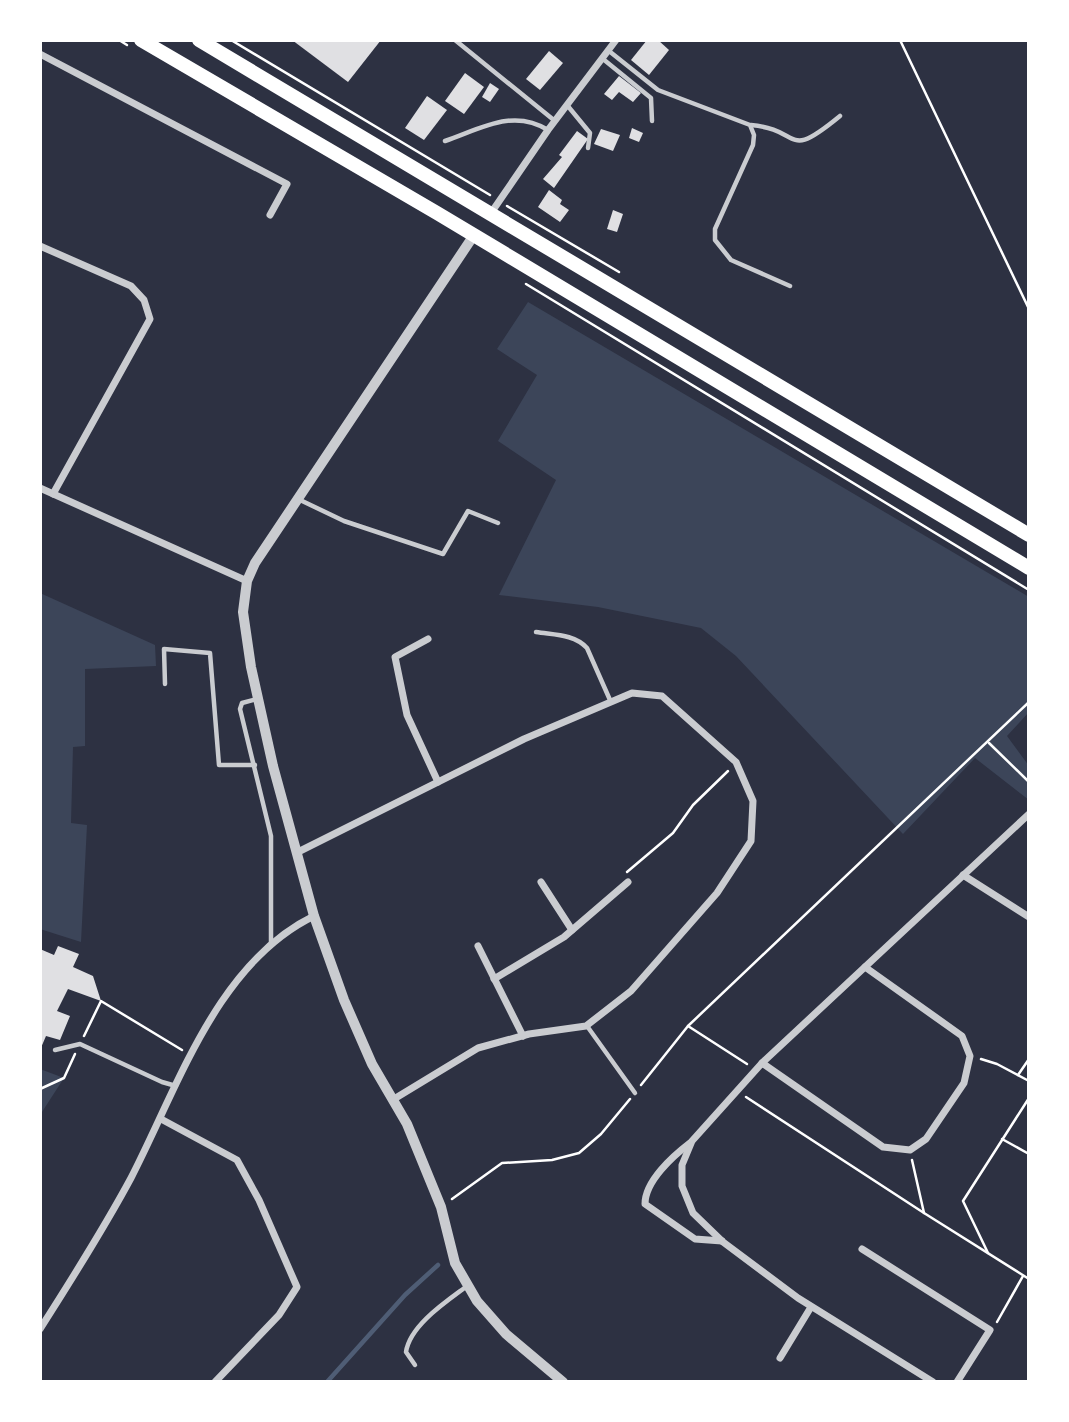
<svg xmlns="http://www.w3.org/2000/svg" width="1069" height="1422" font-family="'Archivo Narrow',sans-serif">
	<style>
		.green { fill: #3c4559 }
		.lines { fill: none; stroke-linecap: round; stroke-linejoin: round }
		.stream { stroke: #4f5d75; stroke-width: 4.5 }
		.building { fill: #e0e0e3 }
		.path { stroke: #fff; stroke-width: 2.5 }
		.service { stroke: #caccd0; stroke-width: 4.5 }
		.minor { stroke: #caccd0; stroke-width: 7 }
		.tertiary { stroke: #caccd0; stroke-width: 10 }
		.trunk { stroke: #fff; stroke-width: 14 }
	</style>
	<rect width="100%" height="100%" fill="#2d3142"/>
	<!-- green -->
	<g class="green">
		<polygon points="528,302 1029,597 1029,712 1007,736 1029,766 1029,800 975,758 903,834 736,656 701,628 598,607 499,595 556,480 498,441 537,375 497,349"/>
		<polygon points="40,593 155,645 156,666 85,669 85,746 73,747 71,823 87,825 81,942 40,929"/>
		<polygon points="40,1069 64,1078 40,1115"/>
	</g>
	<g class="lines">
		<!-- stream -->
		<polyline class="stream" points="327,1382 405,1295 438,1265"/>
	</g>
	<!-- building -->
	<g class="building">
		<polygon points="292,40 381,40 348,82"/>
		<polygon points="647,40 658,40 669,50 649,75 631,60"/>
		<polygon points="549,51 563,63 540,90 526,79"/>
		<polygon points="465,73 484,87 464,114 445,101"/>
		<polygon points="619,76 641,93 633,102 619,92 612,100 604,94"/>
		<polygon points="490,83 499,89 490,102 482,97"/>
		<polygon points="427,96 447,110 424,140 405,128"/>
		<polygon points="632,128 643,133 639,142 629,138"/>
		<polygon points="601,129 620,135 613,151 594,144"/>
		<polygon points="577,131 588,139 554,188 543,179 562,157 559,155"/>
		<polygon points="549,190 562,200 560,204 569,210 560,222 538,207"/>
		<polygon points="613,210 623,214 617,232 607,229"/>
		<polygon points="58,946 79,954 73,967 93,976 101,1001 68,989 57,1011 70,1016 60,1040 46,1036 40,1050 40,949 54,955"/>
	</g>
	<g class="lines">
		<!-- path -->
		<g class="path">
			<polyline points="119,40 127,45"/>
			<polyline points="231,40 490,195"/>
			<polyline points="900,40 1029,309"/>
			<polyline points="507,206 619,272"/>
			<polyline points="526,284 1029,590"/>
			<polyline points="989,743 1029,782"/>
			<polyline points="627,872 673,833 693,805 728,771"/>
			<polyline points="688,1026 747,1064"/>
			<polyline points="84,1036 101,1001 182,1050"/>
			<polyline points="981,1059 997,1064 1029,1081"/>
			<polyline points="1018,1075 1029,1059"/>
			<polyline points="641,1085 688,1026 1029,702"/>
			<polyline points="40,1089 64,1078 75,1054"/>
			<polyline points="746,1097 924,1213"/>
			<polyline points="1002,1139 1029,1154"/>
			<polyline points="912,1160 924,1213 1029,1279"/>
			<polyline points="452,1199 502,1163 552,1160 579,1153 601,1134 630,1099"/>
			<polyline points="988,1253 963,1201 1029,1098"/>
			<polyline points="997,1322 1023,1276"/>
		</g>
		<!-- service -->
		<g class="service">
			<polyline points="455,40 555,121"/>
			<polyline points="609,51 658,90 750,125 754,135 753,145 715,229 715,240 731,260 790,286"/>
			<polyline points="603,59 651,98 652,121"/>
			<polyline points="567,105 590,133 588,148"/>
			<path d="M 751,125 C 804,130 784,162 840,116"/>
			<path d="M 445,141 C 480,129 513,108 548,130"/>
			<polyline points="298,499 344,521 443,554 468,511 498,523"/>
			<path d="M 536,632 C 554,635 574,634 587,648 L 610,700"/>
			<polyline points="165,684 164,649 210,653 219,765 255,765"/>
			<polyline points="257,699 242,703 240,709 271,836 271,943"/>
			<polyline points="587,1026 635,1093"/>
			<polyline points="55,1050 80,1044 162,1082 176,1086"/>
			<path d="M 415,1365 L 406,1352 C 410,1325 447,1301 467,1286"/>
		</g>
		<!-- minor -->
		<g class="minor">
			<polyline points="40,54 287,184 270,215"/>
			<polyline points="491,213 548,130 616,40"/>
			<polyline points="40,246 131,286 144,300 150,319 53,494"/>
			<polyline points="40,488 247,581"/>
			<polyline points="428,639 395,657 407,715 438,782"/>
			<polyline points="296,853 524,739 632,693 662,696 736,762 753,801 751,841 717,893 631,991 586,1026 529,1034 478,1048 394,1099"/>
			<polyline points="963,875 1029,917"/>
			<polyline points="541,882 572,930"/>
			<polyline points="478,946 523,1036"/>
			<polyline points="494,979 564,937 628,882"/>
			<polyline points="762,1063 883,1147 910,1150 926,1139 964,1083 970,1056 962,1036 865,967"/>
			<polyline points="161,1119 237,1160 259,1200 297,1287 279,1315 215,1382"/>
			<path d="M 690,1143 C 673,1156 645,1181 645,1204 L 695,1239 L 722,1241"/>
			<polyline points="862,1249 990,1330 957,1382"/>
			<path d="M 40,1329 C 72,1279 103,1230 131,1178 C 178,1087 217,963 314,916"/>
			<polyline points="780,1358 811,1307"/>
			<polyline points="933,1382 798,1298 723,1242 693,1213 682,1186 682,1165 692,1141 762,1063 1029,814"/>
		</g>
		<!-- tertiary -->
		<polyline class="tertiary" points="474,235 255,563 247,581 243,612 251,667 273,766 314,916 344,1000 372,1064 407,1124 441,1207 455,1263 477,1301 506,1334 563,1382"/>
		<!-- trunk -->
		<g class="trunk">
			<polyline points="141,40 437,213 1029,568"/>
			<polyline points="199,40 1029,535"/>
		</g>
	</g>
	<!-- border -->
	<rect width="1069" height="1422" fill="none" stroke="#ffffff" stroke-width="84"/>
</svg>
